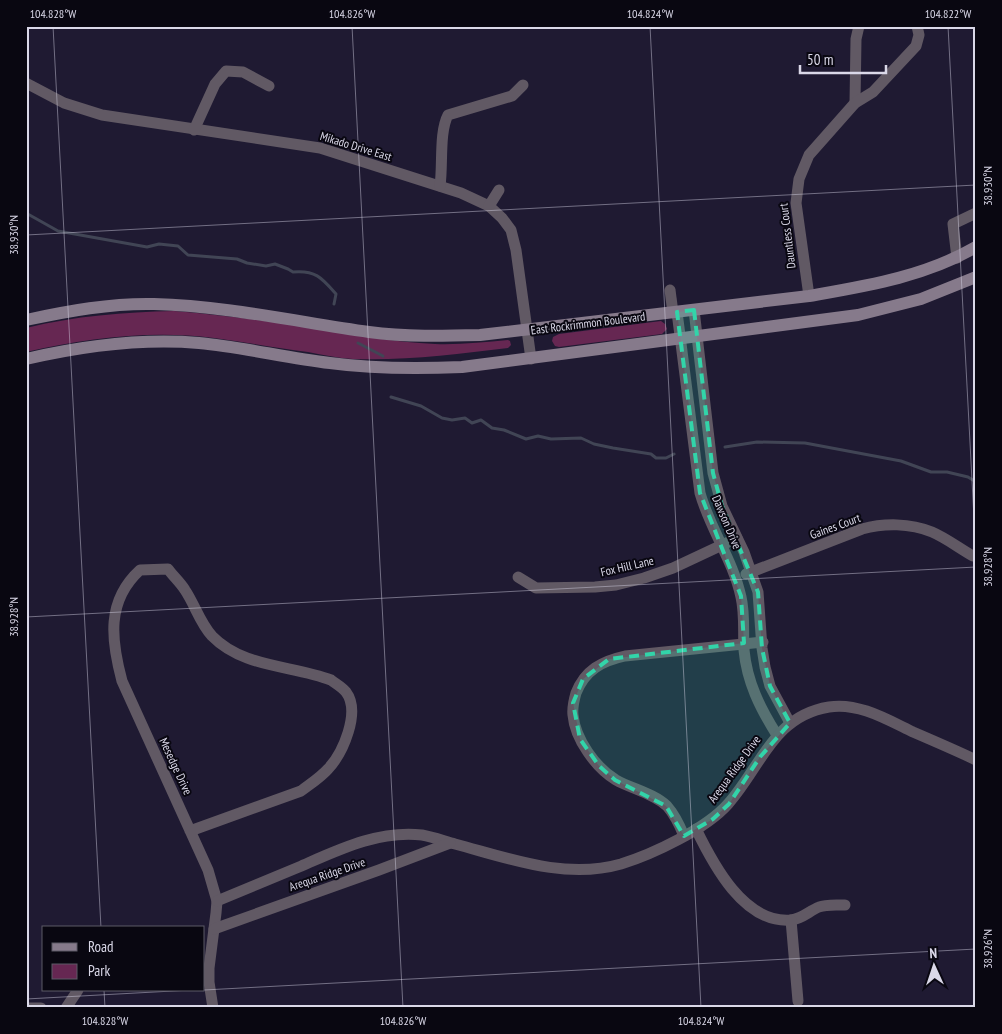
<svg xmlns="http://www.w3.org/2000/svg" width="1002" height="1034" font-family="'PT Sans Narrow',sans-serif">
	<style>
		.green { fill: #662752 }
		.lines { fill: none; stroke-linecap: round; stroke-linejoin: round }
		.stream { stroke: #414555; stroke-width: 3 }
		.street { stroke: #615964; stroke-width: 11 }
		.secondary { stroke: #867a8b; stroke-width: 12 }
		.marked { fill: #32d4a9; fill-opacity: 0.2; stroke: #32d4a9; stroke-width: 4; stroke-dasharray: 10 6; stroke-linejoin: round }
		.ticks { fill: none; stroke: #dad8e8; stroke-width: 1; stroke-opacity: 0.45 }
		.labels { text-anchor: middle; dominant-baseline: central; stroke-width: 4; stroke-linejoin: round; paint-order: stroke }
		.street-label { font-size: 12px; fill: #dad8e8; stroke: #090711 }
		.neatline { fill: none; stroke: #dad8e8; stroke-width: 2 }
		.ticks-label { font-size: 12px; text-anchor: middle; fill: #dad8e8 }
	</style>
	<rect width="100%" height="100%" fill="#1f1a32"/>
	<!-- green -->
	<g class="green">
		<path d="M 174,311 C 221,315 268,321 314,328 C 355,335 394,342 435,344 C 459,345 484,342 508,340 L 510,341 L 511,345 L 508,348 C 457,354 404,361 353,359 C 338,358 323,355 308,352 C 277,348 245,342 214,338 C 151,330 88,338 26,352 L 26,328 C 75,316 124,312 174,311 Z"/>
		<polygon points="661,321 665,324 667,329 662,334 559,347 555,346 552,341 553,337 559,334"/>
	</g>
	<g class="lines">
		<!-- stream -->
		<g class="stream">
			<path d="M 26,213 L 58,231 L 147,247 L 159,244 L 178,246 L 188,255 L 237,259 L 247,263 L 266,266 L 275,264 L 288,269 L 293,272 C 316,270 322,278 336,294 L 334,304"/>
			<polyline points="358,343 383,356"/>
			<polyline points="391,397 421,406 442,418 452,420 465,418 472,423 481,420 492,428 504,430 526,439 538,436 551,439 581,438 594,444 613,448 651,454 656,458 666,458 674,454"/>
			<polyline points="725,447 757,442 805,443 901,461 931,472 947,472 968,477 976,482"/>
		</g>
		<!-- street -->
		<g class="street">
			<polyline points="26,83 64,103 102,115 320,148 461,193 489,206 502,218 511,230 516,250 531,359"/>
			<polyline points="855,103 856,39 859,26"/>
			<polyline points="194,130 215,84 226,71 243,72 269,86"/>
			<path d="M 440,186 C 443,165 439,132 448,115 L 512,96 L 523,85"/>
			<polyline points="489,206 499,190"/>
			<polyline points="957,258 953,224 976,213"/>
			<polyline points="670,290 673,313"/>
			<polyline points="809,296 796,203 799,179 809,155 855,103 873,92 916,46 919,35 917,26"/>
			<polyline points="694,310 713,473 722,506 744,552 758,592 762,648 765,667 770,686 790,723"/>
			<path d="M 677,312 L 700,493 C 710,529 733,560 741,597 C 745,614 743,632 744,650 C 747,682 760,708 777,735"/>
			<path d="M 746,574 L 862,529 C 884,523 910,523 932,532 C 946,538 959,548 973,556"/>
			<polyline points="518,577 536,588 595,587 616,585 644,578 673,568 737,538"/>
			<path d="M 696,829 C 713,864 744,924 791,920 C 802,919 809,911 819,907 C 826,904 837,905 845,905"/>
			<path d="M 190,831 L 301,791 C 310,784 320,778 328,769 C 343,753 361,712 346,692 C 342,687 336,684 331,680 C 292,665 243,668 212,636 C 200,623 195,605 185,590 C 180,582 173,576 168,569 L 140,570 C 106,601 111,640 122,681 L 208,870 L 217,901 L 216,913 L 209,968 L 209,982 L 213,1008"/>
			<path d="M 684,836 C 680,826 674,814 667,806 C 653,793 632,789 616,780 C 596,768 575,739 573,715 C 572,707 574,700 576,693 C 585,670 602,661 625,656 L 763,642"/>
			<path d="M 217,901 C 244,890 272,878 299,867 C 338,850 378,830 422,835 C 433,837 444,841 455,844 C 508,858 565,880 621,864 C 653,854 706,829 728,804 C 761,767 773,716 829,707 C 858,702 888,720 913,732 C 934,741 955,750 976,760"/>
			<polyline points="791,920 798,1001"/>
			<polyline points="214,929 379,870 450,843"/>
			<polyline points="26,1008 41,1008"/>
			<polyline points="66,1008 78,990"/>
		</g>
		<!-- secondary -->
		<g class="secondary">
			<path d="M 26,320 C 68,311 111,303 154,304 C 227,306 298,322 369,332 C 406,337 443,336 480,335 L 809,296 C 866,286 924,277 976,247"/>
			<path d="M 26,359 C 82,346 141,338 199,343 C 243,347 286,358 330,363 C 374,369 417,369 462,367 L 858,315 L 921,299 L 976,277"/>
		</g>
	</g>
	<!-- marked area -->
	<path class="marked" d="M 694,310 L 713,473 L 722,506 L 758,592 L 762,648 L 770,686 L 790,723 L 760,757 L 729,804 L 713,819 L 684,836 L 666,806 L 615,780 L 599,766 L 580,739 L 573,703 L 583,679 L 609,659 L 744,643 L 741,596 L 700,493 L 677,312 Z"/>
	<!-- ticks -->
	<path class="ticks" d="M 53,26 L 101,928M 352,26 L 403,1008M 650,26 L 701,1008M 948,26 L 976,556M 26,235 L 976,185M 26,617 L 976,567M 104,990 L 105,1008M 204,990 L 976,949M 26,999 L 191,990"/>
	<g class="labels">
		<!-- street labels -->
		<g class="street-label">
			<text transform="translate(356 146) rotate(17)">Mikado Drive East</text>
			<text transform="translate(787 236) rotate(-97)">Dauntless Court</text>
			<text transform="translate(588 323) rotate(-7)">East Rockrimmon Boulevard</text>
			<text transform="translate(727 522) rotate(67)">Dawson Drive</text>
			<text transform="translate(835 526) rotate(-20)">Gaines Court</text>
			<text transform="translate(627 566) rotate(-13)">Fox Hill Lane</text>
			<text transform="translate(176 766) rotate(65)">Mesedge Drive</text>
			<text transform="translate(734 769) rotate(-54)">Arequa Ridge Drive</text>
			<text transform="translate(327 874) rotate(-19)">Arequa Ridge Drive</text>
		</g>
	</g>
	<!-- border -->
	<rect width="1002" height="1034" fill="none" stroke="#090711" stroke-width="55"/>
	<!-- legend -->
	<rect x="42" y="926" width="162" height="65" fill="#090711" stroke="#5d5b67"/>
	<rect x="52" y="943" width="25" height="8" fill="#867a8b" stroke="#5d5b67"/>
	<text x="88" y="952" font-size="15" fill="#dad8e8">Road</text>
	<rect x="52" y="964" width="25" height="15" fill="#662752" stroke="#5d5b67"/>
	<text x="88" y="976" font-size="15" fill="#dad8e8">Park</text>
	<!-- north arrow -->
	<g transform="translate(934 966) rotate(357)" stroke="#090711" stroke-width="4" paint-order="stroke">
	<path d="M0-4L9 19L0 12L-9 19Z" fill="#dad8e8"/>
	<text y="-8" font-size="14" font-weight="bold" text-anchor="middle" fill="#dad8e8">N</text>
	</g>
	<!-- scale -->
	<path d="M800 65v8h86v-8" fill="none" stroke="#dad8e8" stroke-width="2.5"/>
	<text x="807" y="65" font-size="15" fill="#dad8e8" stroke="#090711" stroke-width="4" paint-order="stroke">50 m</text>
	<rect x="28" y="28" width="946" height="978" class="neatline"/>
	<g class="ticks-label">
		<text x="53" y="18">104.828°W</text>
		<text x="352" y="18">104.826°W</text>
		<text x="650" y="18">104.824°W</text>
		<text x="948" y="18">104.822°W</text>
		<text transform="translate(988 186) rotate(-90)" y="4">38.930°N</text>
		<text transform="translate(14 235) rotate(-90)" y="4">38.930°N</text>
		<text transform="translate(988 567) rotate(-90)" y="4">38.928°N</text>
		<text transform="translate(14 617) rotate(-90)" y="4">38.928°N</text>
		<text transform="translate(988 949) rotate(-90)" y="4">38.926°N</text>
		<text x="105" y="1025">104.828°W</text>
		<text x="403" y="1025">104.826°W</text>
		<text x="701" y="1025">104.824°W</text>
	</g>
</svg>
